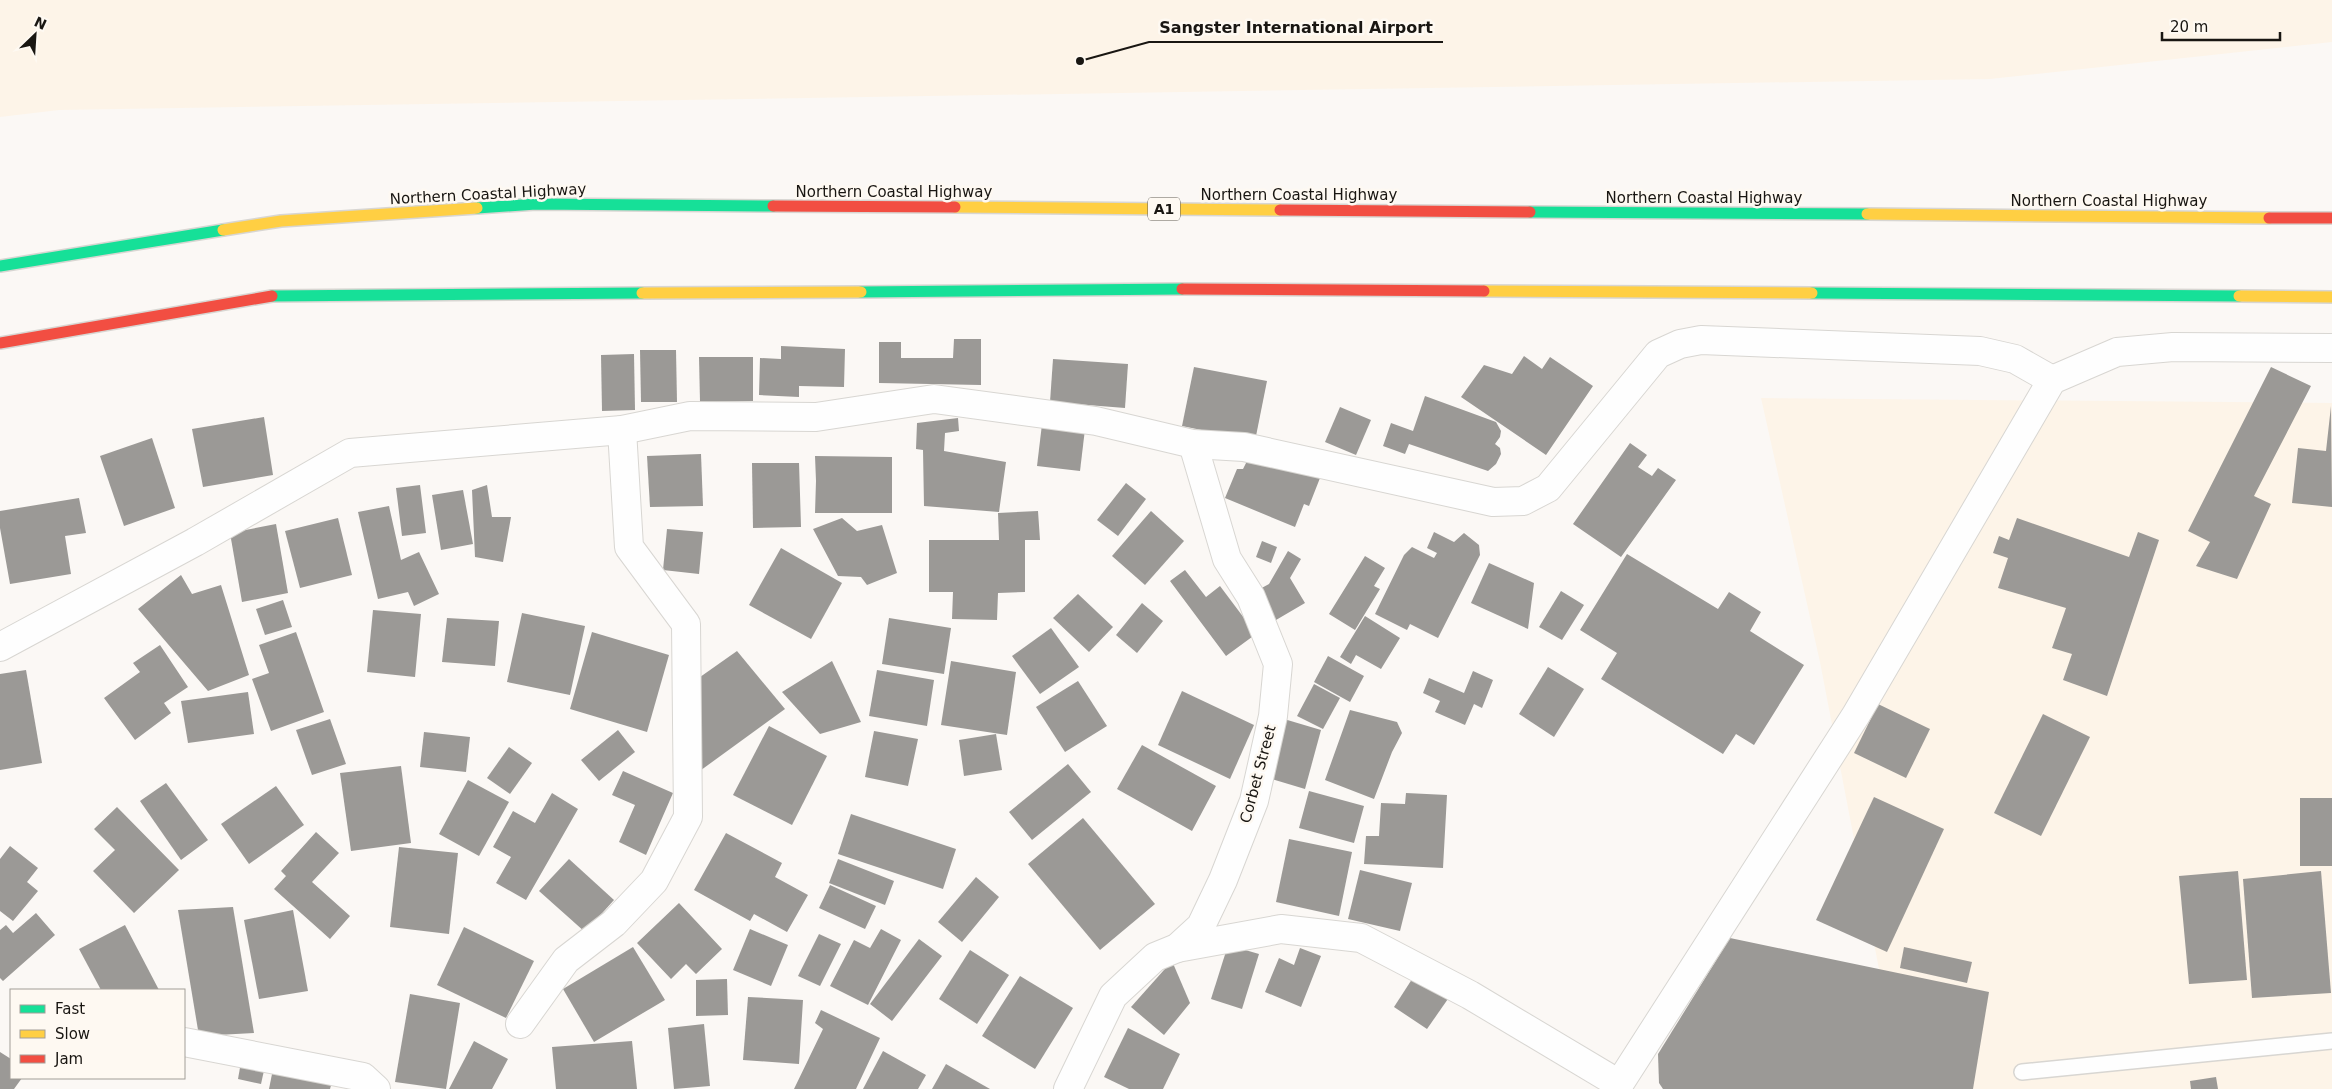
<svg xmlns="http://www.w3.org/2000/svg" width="2332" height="1089" font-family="'DejaVu Sans',sans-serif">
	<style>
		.built { fill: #fdf4e8 }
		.building { fill: #9b9996 }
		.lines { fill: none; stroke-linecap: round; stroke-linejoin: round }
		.lane-casing { stroke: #d8d6d2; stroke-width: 18 }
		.street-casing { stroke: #d8d6d2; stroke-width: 30 }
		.fast-casing { stroke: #d8d6d2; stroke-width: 14 }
		.slow-casing { stroke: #d8d6d2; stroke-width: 14 }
		.jam-casing { stroke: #d8d6d2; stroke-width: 14 }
		.lane { stroke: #fefefe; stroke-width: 15 }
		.street { stroke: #fefefe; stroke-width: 28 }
		.fast { stroke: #16e098; stroke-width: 11 }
		.slow { stroke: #ffcf43; stroke-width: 11 }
		.jam { stroke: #f24e42; stroke-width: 11 }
		.labels { text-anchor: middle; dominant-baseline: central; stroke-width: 5; stroke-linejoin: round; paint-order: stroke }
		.shield { fill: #fef9f2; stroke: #5e5a55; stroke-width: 1 }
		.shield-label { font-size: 14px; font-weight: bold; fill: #191612 }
		.street-label { font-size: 15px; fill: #191612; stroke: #fef9f2 }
		.leader { fill: none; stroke: #191612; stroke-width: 2 }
		.callout-dot { fill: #191612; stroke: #fef9f2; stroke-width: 2 }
		.callout-label { font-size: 16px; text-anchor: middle; font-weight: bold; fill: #191612; stroke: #fef9f2; stroke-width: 5; stroke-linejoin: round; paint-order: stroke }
	</style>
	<rect width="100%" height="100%" fill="#fbf8f5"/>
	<!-- built -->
	<g class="built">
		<polygon points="0,0 2332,0 2332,42 1990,79 59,110 0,117"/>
		<polygon points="1761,398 2332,403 2332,1089 1902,1089 1820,662"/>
	</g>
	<!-- building -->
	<g class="building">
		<polygon points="954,339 981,339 981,385 879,383 879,342 901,342 901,358 953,358"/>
		<polygon points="781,346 845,349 844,387 799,386 799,397 759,395 760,358 781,359"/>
		<polygon points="640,350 676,350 677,402 641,402"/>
		<polygon points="634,354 635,410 602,411 601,355"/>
		<polygon points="1524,356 1542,369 1550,357 1593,386 1546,455 1461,397 1484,365 1512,374"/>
		<polygon points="699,357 753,357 753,401 700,402"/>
		<polygon points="1053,359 1128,364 1125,408 1050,402"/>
		<polygon points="1194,367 1267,381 1255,441 1182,426"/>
		<polygon points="2271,367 2311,386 2254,496 2271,504 2237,579 2196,566 2210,542 2188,531"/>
		<polygon points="1425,396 1496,422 1501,431 1500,437 1495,444 1500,448 1501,454 1496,464 1488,471 1409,444 1405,454 1383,446 1391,423 1413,431"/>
		<polygon points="2331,406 2332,507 2292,503 2298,448 2326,451"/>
		<polygon points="1340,407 1371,420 1356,455 1325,442"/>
		<polygon points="264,417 273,475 203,487 192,429"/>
		<polygon points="958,418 959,431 945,433 944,451 1006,462 999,512 924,506 923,450 916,449 917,423"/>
		<polygon points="1042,424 1085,429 1080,471 1037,466"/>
		<polygon points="152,438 175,508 124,526 100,456"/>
		<polygon points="1630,443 1647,455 1638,467 1652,476 1658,468 1676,480 1621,557 1573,524"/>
		<polygon points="701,454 703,506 650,507 647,456"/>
		<polygon points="815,456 892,457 892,513 815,513 816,481"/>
		<polygon points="1265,456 1320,478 1309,506 1304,504 1295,527 1225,498 1237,469 1243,469 1248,459"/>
		<polygon points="752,463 799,463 801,527 753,528"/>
		<polygon points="1126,483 1146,499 1118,536 1097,520"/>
		<polygon points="420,485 426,533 402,536 396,488"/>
		<polygon points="487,485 492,517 511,517 503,562 475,557 472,490"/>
		<polygon points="463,490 473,544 441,550 432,495"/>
		<polygon points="79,498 86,533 65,536 71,574 10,584 0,528 0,511"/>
		<polygon points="389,506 401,560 419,552 439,594 414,606 408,592 378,599 358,512"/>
		<polygon points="1038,511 1040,540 1025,540 1025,592 998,593 997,620 952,619 953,592 929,592 929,540 999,540 998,513"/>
		<polygon points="1151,511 1184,541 1145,585 1112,556"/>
		<polygon points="338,518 352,575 300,588 285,531"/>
		<polygon points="842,518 857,531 882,525 897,573 867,585 861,577 838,576 813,529"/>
		<polygon points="2017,518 2129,557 2138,532 2159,540 2107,696 2063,680 2072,654 2052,648 2066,608 1998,588 2008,558 1993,553 1999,536 2009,540"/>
		<polygon points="276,524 288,593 242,602 230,533"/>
		<polygon points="667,529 703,532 699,574 663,570"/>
		<polygon points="1434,532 1454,542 1464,533 1479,545 1480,555 1438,638 1410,624 1407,630 1375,614 1404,555 1412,547 1434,558 1437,553 1427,548"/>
		<polygon points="1262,541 1277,547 1271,563 1256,557"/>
		<polygon points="781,548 842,583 811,639 749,605"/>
		<polygon points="1288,551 1301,559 1290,578 1305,603 1276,620 1258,590 1269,584"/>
		<polygon points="1627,554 1718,609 1729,592 1761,612 1750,631 1804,665 1754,745 1736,734 1723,754 1601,679 1617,653 1580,630"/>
		<polygon points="1365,556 1385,568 1374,586 1380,589 1355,630 1329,614"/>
		<polygon points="1489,563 1534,583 1528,629 1471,603"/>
		<polygon points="1185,570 1206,597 1220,586 1256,634 1226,656 1170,581"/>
		<polygon points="181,575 192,594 221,585 249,675 208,691 138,609"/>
		<polygon points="1561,591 1584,605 1562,640 1539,627"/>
		<polygon points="1078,594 1113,627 1089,652 1053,618"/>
		<polygon points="283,600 292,627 265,635 256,609"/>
		<polygon points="1142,603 1163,621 1137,653 1116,635"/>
		<polygon points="373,610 421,614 415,677 367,672"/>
		<polygon points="522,613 585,626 570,695 507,682"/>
		<polygon points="1365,616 1400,638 1381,669 1356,655 1351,664 1340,657"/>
		<polygon points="447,618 499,621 495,666 442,662"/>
		<polygon points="889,618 951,628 944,674 882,664"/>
		<polygon points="1051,628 1079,667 1040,694 1012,656"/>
		<polygon points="296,632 324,712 271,731 252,679 269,673 259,645"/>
		<polygon points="592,632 669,655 647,732 570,709"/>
		<polygon points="160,645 188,687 164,703 171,713 135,740 104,698 140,672 133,663"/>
		<polygon points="737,651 785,709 697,773 693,682"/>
		<polygon points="1328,656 1364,676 1350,702 1314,682"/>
		<polygon points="832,661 861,722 820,734 782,692"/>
		<polygon points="951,661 1016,672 1007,735 941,725"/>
		<polygon points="1548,667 1584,689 1554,737 1519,714"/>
		<polygon points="26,670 42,763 0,770 0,674"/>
		<polygon points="877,670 934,680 927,726 869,716"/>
		<polygon points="1473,671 1493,680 1482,708 1474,704 1465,725 1435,712 1440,701 1423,693 1429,678 1464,693"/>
		<polygon points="1078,681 1107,726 1065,752 1036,707"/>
		<polygon points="1314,684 1340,698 1323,729 1297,716"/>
		<polygon points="1182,691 1254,725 1230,779 1158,745"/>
		<polygon points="248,692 254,734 188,743 181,701"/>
		<polygon points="1878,704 1930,729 1906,778 1854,753"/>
		<polygon points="1350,710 1397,722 1402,733 1392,752 1374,799 1325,780"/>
		<polygon points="2043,714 2090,737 2041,836 1994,813"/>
		<polygon points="330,719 346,764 312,775 296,730"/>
		<polygon points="1284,719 1321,730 1305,789 1268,778"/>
		<polygon points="769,726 827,756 792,825 733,795"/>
		<polygon points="618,730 635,752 599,781 581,760"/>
		<polygon points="874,731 918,739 908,786 865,777"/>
		<polygon points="424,732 470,737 466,772 420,767"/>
		<polygon points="996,734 1002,770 964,776 959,740"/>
		<polygon points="1142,745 1216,786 1192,831 1117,789"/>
		<polygon points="509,747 532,763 510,794 487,778"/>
		<polygon points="1068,764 1091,792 1032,840 1009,812"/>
		<polygon points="401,766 411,843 351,851 340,773"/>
		<polygon points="623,771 673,793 646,855 619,842 635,805 612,795"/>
		<polygon points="468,780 509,802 479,856 439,834"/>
		<polygon points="166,783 208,840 181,860 140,801"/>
		<polygon points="276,786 304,825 249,864 221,824"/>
		<polygon points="1309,791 1364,806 1354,843 1299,828"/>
		<polygon points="552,793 578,809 526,900 496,883 511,857 493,847 513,811 535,823"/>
		<polygon points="1406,793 1447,795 1443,868 1364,864 1366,836 1379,836 1381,803 1405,804"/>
		<polygon points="1874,797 1944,829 1887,952 1816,920"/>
		<rect x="2300" y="798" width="32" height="68"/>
		<polygon points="117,807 179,870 134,913 93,871 115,850 94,829"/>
		<polygon points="851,814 956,849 943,889 838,854"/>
		<polygon points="1083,818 1155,904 1100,950 1028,864"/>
		<polygon points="316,832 339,853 312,882 350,916 330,939 274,889 286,876 281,871"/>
		<polygon points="726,833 782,863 775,877 808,895 787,932 754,914 750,921 694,890"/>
		<polygon points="1289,839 1352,852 1339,916 1276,902"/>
		<polygon points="10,846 38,868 27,882 38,891 13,921 0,911 0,859"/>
		<polygon points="399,847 458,853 449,934 390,927"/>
		<polygon points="569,859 614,900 585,932 539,891"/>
		<polygon points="838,859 894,881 885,905 829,883"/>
		<polygon points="1360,870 1412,883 1400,931 1348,919"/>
		<polygon points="2238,871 2247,980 2189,984 2179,876"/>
		<polygon points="2321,871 2331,993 2252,998 2243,879"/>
		<polygon points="976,877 999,897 962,942 938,922"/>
		<polygon points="830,885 876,906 865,929 819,908"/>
		<polygon points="679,903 722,949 696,974 686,964 671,979 637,943"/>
		<polygon points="233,907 254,1033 199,1036 178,910"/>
		<polygon points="293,910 308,991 259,999 244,920"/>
		<polygon points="36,913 55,935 3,981 0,978 0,930 6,925 13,933"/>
		<polygon points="125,925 159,990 101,990 79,949"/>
		<polygon points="464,927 534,961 506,1018 437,985"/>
		<polygon points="750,929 788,945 771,986 733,970"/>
		<polygon points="881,929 901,940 868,1005 830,986 854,940 870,948"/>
		<polygon points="819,934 841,944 820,986 798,976"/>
		<polygon points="1730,938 1989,992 1973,1089 1663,1089 1659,1083 1658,1054"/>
		<polygon points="919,939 942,956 892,1021 870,1004"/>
		<polygon points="1228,945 1259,954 1242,1009 1211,999"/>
		<polygon points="633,947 665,1000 594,1042 563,989"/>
		<polygon points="1904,947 1972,962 1967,983 1900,968"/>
		<polygon points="1300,948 1321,956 1301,1007 1265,992 1279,958 1294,965"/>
		<polygon points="970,950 1009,975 977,1024 939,999"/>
		<polygon points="1172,961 1190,1003 1164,1035 1131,1007"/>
		<polygon points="1416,973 1450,996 1427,1029 1394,1007"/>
		<polygon points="1020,976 1073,1008 1035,1069 982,1036"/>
		<polygon points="727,979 728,1015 696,1016 696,980"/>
		<polygon points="410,994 460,1003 446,1089 395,1082"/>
		<polygon points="748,997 803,1000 799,1064 743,1060"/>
		<polygon points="821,1010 880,1038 856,1089 794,1089 823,1029 815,1023"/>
		<polygon points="704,1024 710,1086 674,1089 668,1028"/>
		<polygon points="1128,1028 1180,1054 1163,1089 1129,1089 1104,1077"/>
		<polygon points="474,1041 508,1059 492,1089 449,1089"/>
		<polygon points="632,1041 637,1089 556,1089 552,1047"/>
		<polygon points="883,1051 926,1075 918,1089 863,1089"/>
		<polygon points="0,1052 11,1059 11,1078 22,1078 14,1089 0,1089"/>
		<polygon points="241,1062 265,1066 261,1084 238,1079"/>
		<polygon points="946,1064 990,1089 932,1089"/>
		<polygon points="273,1069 332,1082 330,1089 269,1089"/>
		<polygon points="2216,1077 2218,1089 2191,1089 2190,1081"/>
	</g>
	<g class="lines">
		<defs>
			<polyline id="lane" points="2022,1072 2332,1041"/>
			<g id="street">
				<polyline points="0,647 195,542 350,453 622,430 690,416 816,417 934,399 1096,421 1193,444 1244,447 1493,502 1523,501 1548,488 1658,354 1680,344 1701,340 1980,351 2015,359 2052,380"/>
				<polyline points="1177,948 1281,929 1361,938 1470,995 1619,1084"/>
				<polyline points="520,1024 566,960 614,923 654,881 688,817 686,624 629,547 622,430"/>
				<polyline points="184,1042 363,1077 376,1089"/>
				<polyline points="1068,1089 1113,996 1155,957 1177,948 1201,926 1223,880 1254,801 1273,716 1278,664 1251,597 1227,559 1193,444"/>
				<polyline points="1616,1089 1856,715 2052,380 2117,352 2173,347 2332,348"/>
			</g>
			<g id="fast">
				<polyline points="477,208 536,204 773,206"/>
				<polyline points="1530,212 1867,214"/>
				<polyline points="0,266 223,230"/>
				<polyline points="861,292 1182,289"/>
				<polyline points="1812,293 2239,296"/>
				<polyline points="272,296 642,293"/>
			</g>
			<g id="slow">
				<polyline points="955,207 1280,210"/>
				<polyline points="1867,214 2269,218"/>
				<polyline points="223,230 281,221 477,208"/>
				<polyline points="1484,291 1812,293"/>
				<polyline points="642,293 861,292"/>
				<polyline points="2239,296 2332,297"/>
			</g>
			<g id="jam">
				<polyline points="773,206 955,207"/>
				<polyline points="1280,210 1530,212"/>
				<polyline points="2269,218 2332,218"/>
				<polyline points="1182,289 1484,291"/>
				<polyline points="0,343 272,296"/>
			</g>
		</defs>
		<!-- lane casing -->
		<use href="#lane" class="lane-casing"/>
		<!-- street casing -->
		<use href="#street" class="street-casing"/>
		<!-- fast casing -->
		<use href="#fast" class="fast-casing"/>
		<!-- slow casing -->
		<use href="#slow" class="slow-casing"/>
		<!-- jam casing -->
		<use href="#jam" class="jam-casing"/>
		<!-- lane -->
		<use href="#lane" class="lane"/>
		<!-- street -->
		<use href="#street" class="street"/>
		<!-- fast -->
		<use href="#fast" class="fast"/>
		<!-- slow -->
		<use href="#slow" class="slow"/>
		<!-- jam -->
		<use href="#jam" class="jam"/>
	</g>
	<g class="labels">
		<!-- shield labels -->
		<rect class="shield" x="1148" y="197.5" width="32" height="23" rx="4"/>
		<g class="shield-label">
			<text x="1164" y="209">A1</text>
		</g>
		<!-- street labels -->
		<g class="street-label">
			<text x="894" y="192">Northern Coastal Highway</text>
			<text transform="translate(488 194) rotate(-3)">Northern Coastal Highway</text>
			<text x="1299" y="195">Northern Coastal Highway</text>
			<text x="1704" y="198">Northern Coastal Highway</text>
			<text x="2109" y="201">Northern Coastal Highway</text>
			<text transform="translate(1258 774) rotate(-75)">Corbet Street</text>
		</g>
	</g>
	<!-- callouts -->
	<path class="leader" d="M1080 61L1149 42H1443"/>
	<circle class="callout-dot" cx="1080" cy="61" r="5"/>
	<g class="callout-label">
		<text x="1296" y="33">Sangster International Airport</text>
	</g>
	<!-- legend -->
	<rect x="10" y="989" width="175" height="90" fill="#fef9f2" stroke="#a29e98"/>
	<rect x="20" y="1005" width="25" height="8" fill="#16e098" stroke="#a29e98"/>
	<text x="55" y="1014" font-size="15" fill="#191612">Fast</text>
	<rect x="20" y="1030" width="25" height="8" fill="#ffcf43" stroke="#a29e98"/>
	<text x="55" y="1039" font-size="15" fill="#191612">Slow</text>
	<rect x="20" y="1055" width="25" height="8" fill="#f24e42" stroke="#a29e98"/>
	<text x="55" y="1064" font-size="15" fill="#191612">Jam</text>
	<!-- north arrow -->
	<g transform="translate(35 35) rotate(25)" stroke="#fef9f2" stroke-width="4" paint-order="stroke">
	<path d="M0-4L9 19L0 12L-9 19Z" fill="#191612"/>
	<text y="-8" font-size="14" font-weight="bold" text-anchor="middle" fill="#191612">N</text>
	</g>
	<!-- scale -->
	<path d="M2162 32v8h118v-8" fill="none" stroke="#191612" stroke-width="2.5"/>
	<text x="2170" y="32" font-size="15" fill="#191612" stroke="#fef9f2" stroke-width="4" paint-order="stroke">20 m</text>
</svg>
